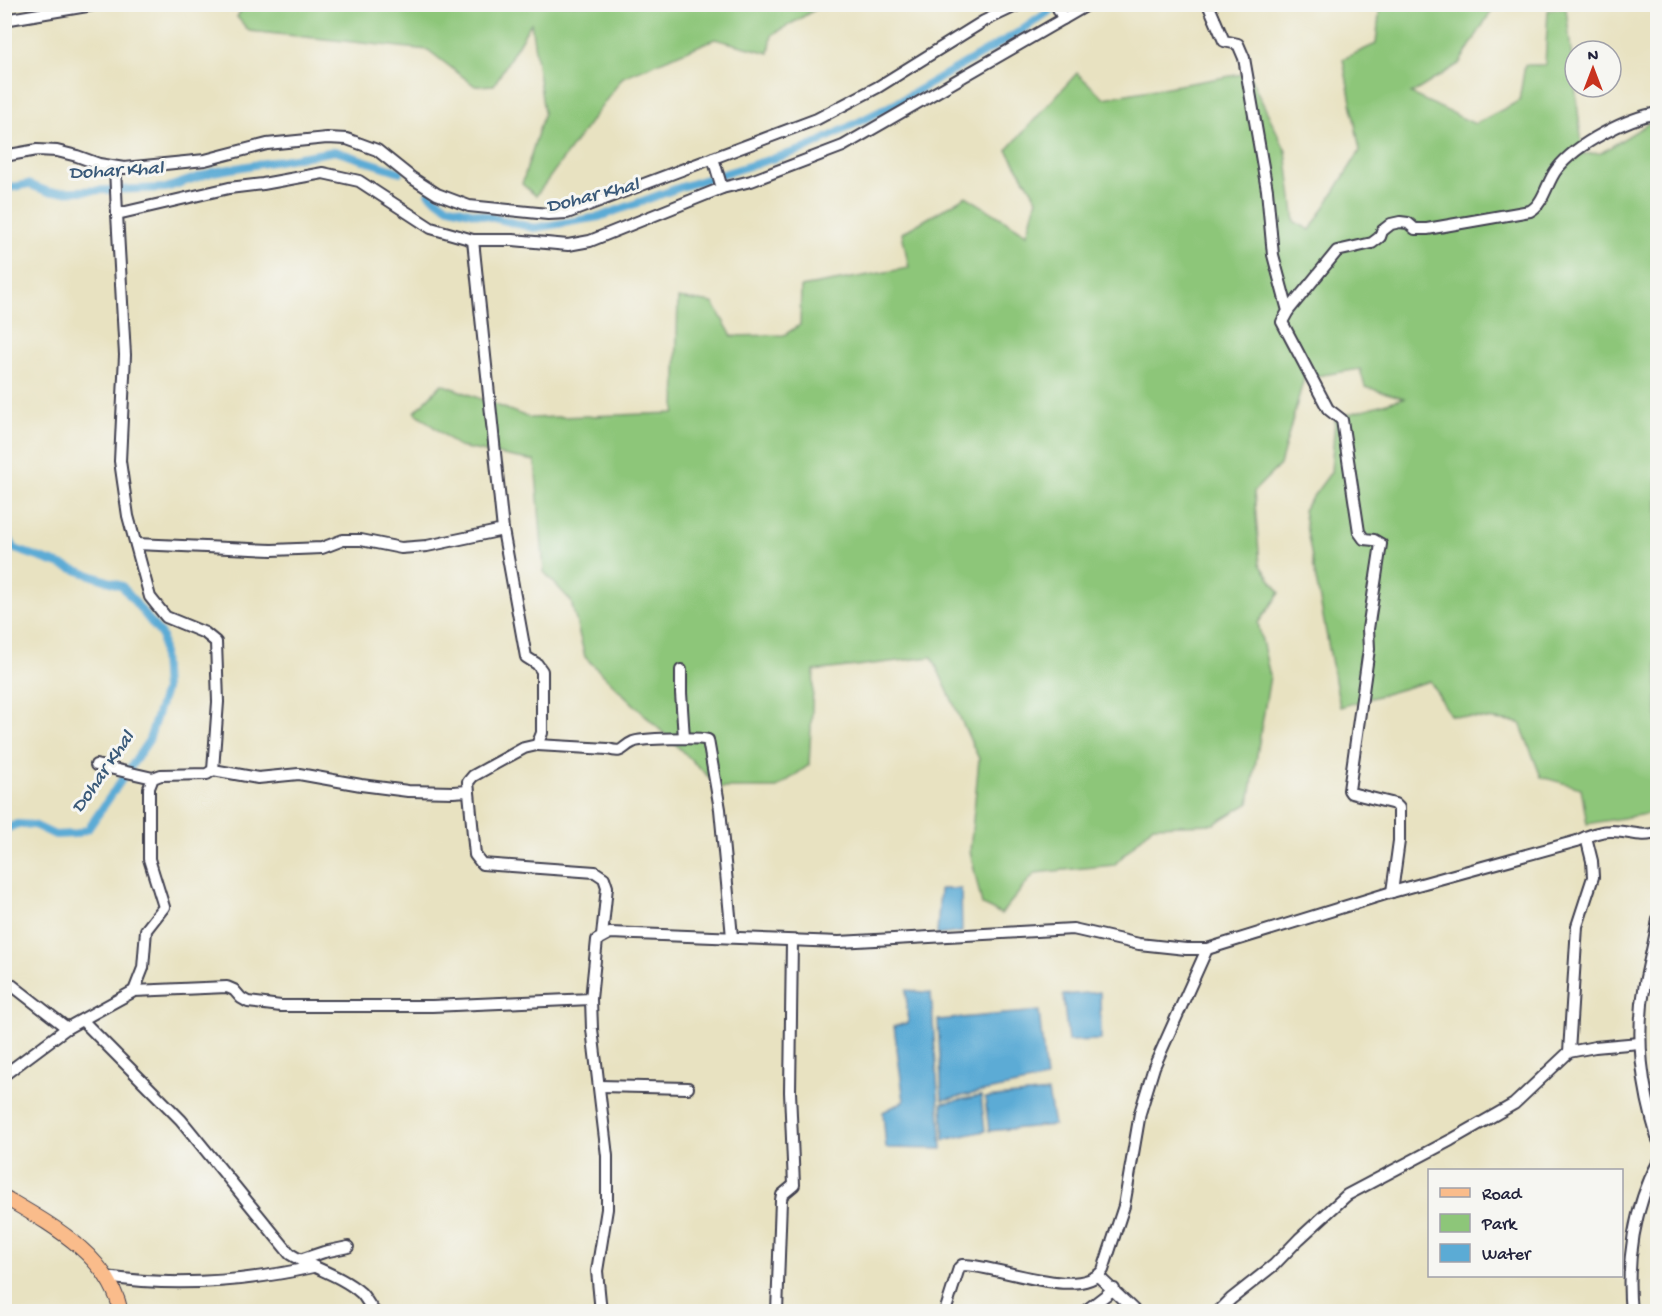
<svg xmlns="http://www.w3.org/2000/svg" width="1662" height="1316" font-family="'Gochi Hand',sans-serif">
	<style>
		.green { fill: #8dc679; stroke: #58745a; stroke-width: 1.5 }
		.water { fill: #5babd5; stroke: #3e6688; stroke-width: 1.5 }
		.lines { fill: none; stroke-linecap: round; stroke-linejoin: round }
		.canal { stroke: #5babd5; stroke-width: 8 }
		.minor-casing { stroke: #403f4f; stroke-width: 14 }
		.major-casing { stroke: #403f4f; stroke-width: 16 }
		.minor { stroke: #fff; stroke-width: 10 }
		.major { stroke: #fabc8b; stroke-width: 14 }
		.labels { text-anchor: middle; dominant-baseline: central; stroke-width: 6; stroke-linejoin: round; paint-order: stroke }
		.water-label { font-size: 20px; font-style: italic; fill: #395979; stroke: #f6f6f2 }
	</style>
	<rect width="100%" height="100%" fill="#f6f6f2"/>
	<filter id="ink" filterUnits="userSpaceOnUse"><feTurbulence type="fractalNoise" baseFrequency=".0167" numOctaves="2"/><feDisplacementMap in="SourceGraphic" scale="12" xChannelSelector="R" yChannelSelector="G"/><feConvolveMatrix kernelMatrix="1 2 1 2 8 2 1 2 1" color-interpolation-filters="sRGB"/></filter>
	<filter id="wash" filterUnits="userSpaceOnUse"><feTurbulence type="fractalNoise" baseFrequency=".008" numOctaves="4" result="noise"/><feDisplacementMap in="SourceGraphic" scale="24" xChannelSelector="R" yChannelSelector="G"/><feGaussianBlur stdDeviation="1.35" result="paint"/><feColorMatrix in="noise" values="0 0 0 0 0 0 0 0 0 0 0 0 0 0 0 0 0 1.4 0 .05"/><feComposite in="paint" operator="in"/></filter>
	<g filter="url(#wash)">
		<rect width="100%" height="100%" fill="#e8e2c1"/>
		<!-- green -->
		<g class="green">
			<polygon points="244,5 244,4 823,5 772,35 769,53 715,39 623,77 536,196 522,184 544,113 531,23 494,85 475,86 428,50 249,31 237,17"/>
			<polygon points="1380,5 1495,5 1459,64 1411,94 1475,124 1519,101 1525,65 1545,65 1548,10 1566,8 1583,154 1601,153 1657,118 1657,809 1646,814 1587,824 1581,788 1541,777 1520,723 1450,715 1430,681 1340,707 1303,510 1331,472 1335,418 1404,398 1365,387 1360,369 1304,378 1280,465 1254,491 1260,564 1280,593 1258,623 1270,676 1249,803 1214,824 1153,826 1114,865 1035,873 1001,914 982,905 970,851 979,759 932,657 814,671 809,765 777,788 720,788 585,657 571,601 544,572 535,461 459,447 415,412 442,384 530,418 675,413 678,298 713,303 732,336 784,335 800,325 801,287 909,268 902,233 966,196 1027,234 1037,199 1007,150 1077,73 1104,98 1248,73 1286,151 1295,222 1310,230 1360,151 1343,59 1376,44"/>
		</g>
		<!-- water -->
		<g class="water">
			<polygon points="940,889 961,889 962,932 937,935"/>
			<polygon points="906,990 931,993 942,1149 886,1148 883,1112 904,1101 894,1026 908,1023"/>
			<polygon points="1100,992 1101,1040 1068,1041 1063,995"/>
			<polygon points="1039,1011 1046,1079 942,1100 938,1020"/>
			<polygon points="1048,1092 1054,1125 989,1131 985,1098"/>
			<polygon points="981,1096 985,1131 944,1140 942,1103"/>
		</g>
		<g class="lines">
			<!-- canal -->
			<g class="canal">
				<polyline points="4,189 28,184 49,192 166,188 213,172 335,151 400,172"/>
				<polyline points="429,194 446,206 534,228 599,217 681,187 807,148 898,102 1019,32 1060,4"/>
				<polyline points="4,530 15,549 122,586 162,636 165,690 149,740 88,829 75,834 55,835 34,825 17,824 4,830"/>
			</g>
		</g>
	</g>
	<g filter="url(#ink)">
		<g class="lines">
			<defs>
				<g id="minor">
					<polyline points="1056,4 1063,19"/>
					<polyline points="1208,4 1224,41 1238,44 1244,58 1267,190 1273,255 1288,311 1282,322 1328,409 1342,420 1359,532 1364,539 1374,540 1381,544 1368,629 1369,649 1349,790 1351,793 1395,804 1399,808 1399,841 1392,892"/>
					<polyline points="4,20 99,4"/>
					<polyline points="4,156 37,150 57,151 77,156 99,164 124,168 205,160 267,144 327,138 347,139 377,150 412,178 437,194 469,206 548,214 567,213 817,119 878,87 984,21 1020,4"/>
					<polyline points="713,158 722,188"/>
					<polyline points="115,167 117,214 229,188 263,184 323,173 359,181 431,228 473,240 513,240 568,245 590,241 722,188 751,181 843,146 1089,4"/>
					<polyline points="117,214 125,355 120,461 128,516 150,597 166,617 205,633 216,642 218,702 213,770 207,774 161,775 153,778 149,788 149,859 164,907 146,930 143,968 134,991"/>
					<polyline points="473,240 503,530 526,657 537,664 542,671 542,733 537,745 524,748 473,776 468,782 475,855 482,864 595,872 604,878 607,887 602,936"/>
					<path d="M 1288,311 L 1337,251 L 1372,243 L 1380,237 L 1382,231 L 1391,224 L 1400,222 L 1408,223 L 1415,229 L 1427,229 L 1530,211 C 1544,204 1547,181 1557,169 C 1576,144 1627,118 1658,113"/>
					<polyline points="136,544 272,550 322,548 343,540 361,540 401,548 427,546 503,530"/>
					<polyline points="681,670 681,693 684,738"/>
					<path d="M 537,745 L 608,749 C 625,754 621,747 633,742 C 641,738 701,737 708,740 L 720,809 L 732,937"/>
					<polyline points="96,765 153,778"/>
					<polyline points="213,770 258,778 299,774 361,785 408,791 453,792 468,791"/>
					<path d="M 1658,919 C 1655,941 1649,961 1645,983 C 1635,1037 1642,1088 1658,1140"/>
					<path d="M 4,979 L 67,1028 L 134,991 L 227,987 L 234,990 L 241,998 L 248,1002 L 281,1006 L 432,1006 L 591,999 L 597,940 L 610,933 L 839,942 L 1073,929 L 1139,944 L 1186,949 L 1207,949 L 1392,892 L 1577,841 C 1587,836 1599,831 1610,831 C 1625,830 1643,839 1658,832"/>
					<polyline points="591,999 592,1029 607,1156 607,1209 597,1271 601,1312"/>
					<path d="M 82,1020 L 181,1120 L 290,1254 C 312,1268 341,1275 361,1293 C 366,1298 369,1306 375,1312"/>
					<polyline points="1569,1052 1577,926 1593,877 1592,861 1586,837"/>
					<polyline points="4,1075 67,1028"/>
					<polyline points="599,1086 688,1088"/>
					<polyline points="300,1260 324,1252 348,1247"/>
					<polyline points="1098,1276 1136,1312"/>
					<path d="M 106,1277 C 175,1287 245,1282 313,1267"/>
					<polyline points="777,1312 781,1200 782,1195 794,1185 790,1092 792,941"/>
					<path d="M 945,1312 L 959,1268 L 962,1265 C 995,1264 1079,1302 1103,1270 L 1124,1206 L 1140,1113 L 1154,1067 L 1207,949"/>
					<polyline points="1084,1312 1114,1289"/>
					<polyline points="1218,1312 1231,1299 1274,1265 1299,1239 1347,1195 1451,1140 1514,1104 1569,1052 1595,1047 1639,1043"/>
					<path d="M 1631,1312 C 1626,1263 1634,1206 1658,1163"/>
				</g>
				<path id="major" d="M 4,1197 C 50,1224 109,1255 121,1312"/>
			</defs>
			<!-- minor casing -->
			<use href="#minor" class="minor-casing"/>
			<!-- major casing -->
			<use href="#major" class="major-casing"/>
			<!-- minor -->
			<use href="#minor" class="minor"/>
			<!-- major -->
			<use href="#major" class="major"/>
		</g>
	</g>
	<g class="labels">
		<!-- water labels -->
		<g class="water-label">
			<text transform="translate(116 172) rotate(-3)">Dohar Khal</text>
			<text transform="translate(593 197) rotate(-14)">Dohar Khal</text>
			<text transform="translate(104 773) rotate(-55)">Dohar Khal</text>
		</g>
	</g>
	<!-- margin -->
	<rect width="1662" height="1316" fill="none" stroke="#f6f6f2" stroke-width="24"/>
	<!-- legend -->
	<rect x="1428" y="1169" width="195" height="108" fill="#f6f6f2" stroke="#a1a1a9" stroke-width="1.5"/>
	<rect x="1440" y="1188" width="30" height="9" fill="#fabc8b" stroke="#a1a1a9" stroke-width="1.5"/>
	<text x="1482" y="1199" font-size="18" fill="#22223b">Road</text>
	<rect x="1440" y="1214" width="30" height="18" fill="#8dc679" stroke="#a1a1a9" stroke-width="1.5"/>
	<text x="1482" y="1229" font-size="18" fill="#22223b">Park</text>
	<rect x="1440" y="1244" width="30" height="18" fill="#5babd5" stroke="#a1a1a9" stroke-width="1.5"/>
	<text x="1482" y="1259" font-size="18" fill="#22223b">Water</text>
	<!-- north arrow -->
	<g transform="translate(1593 69)"><circle r="28" fill="#f6f6f2" stroke="#a1a1a9" stroke-width="1.5"/>
	<path d="M0-4.5L10 22L0 15L-10 22Z" fill="#c8321e"/>
	<text y="-9" font-size="16" font-weight="bold" text-anchor="middle" fill="#22223b">N</text>
	</g>
</svg>
